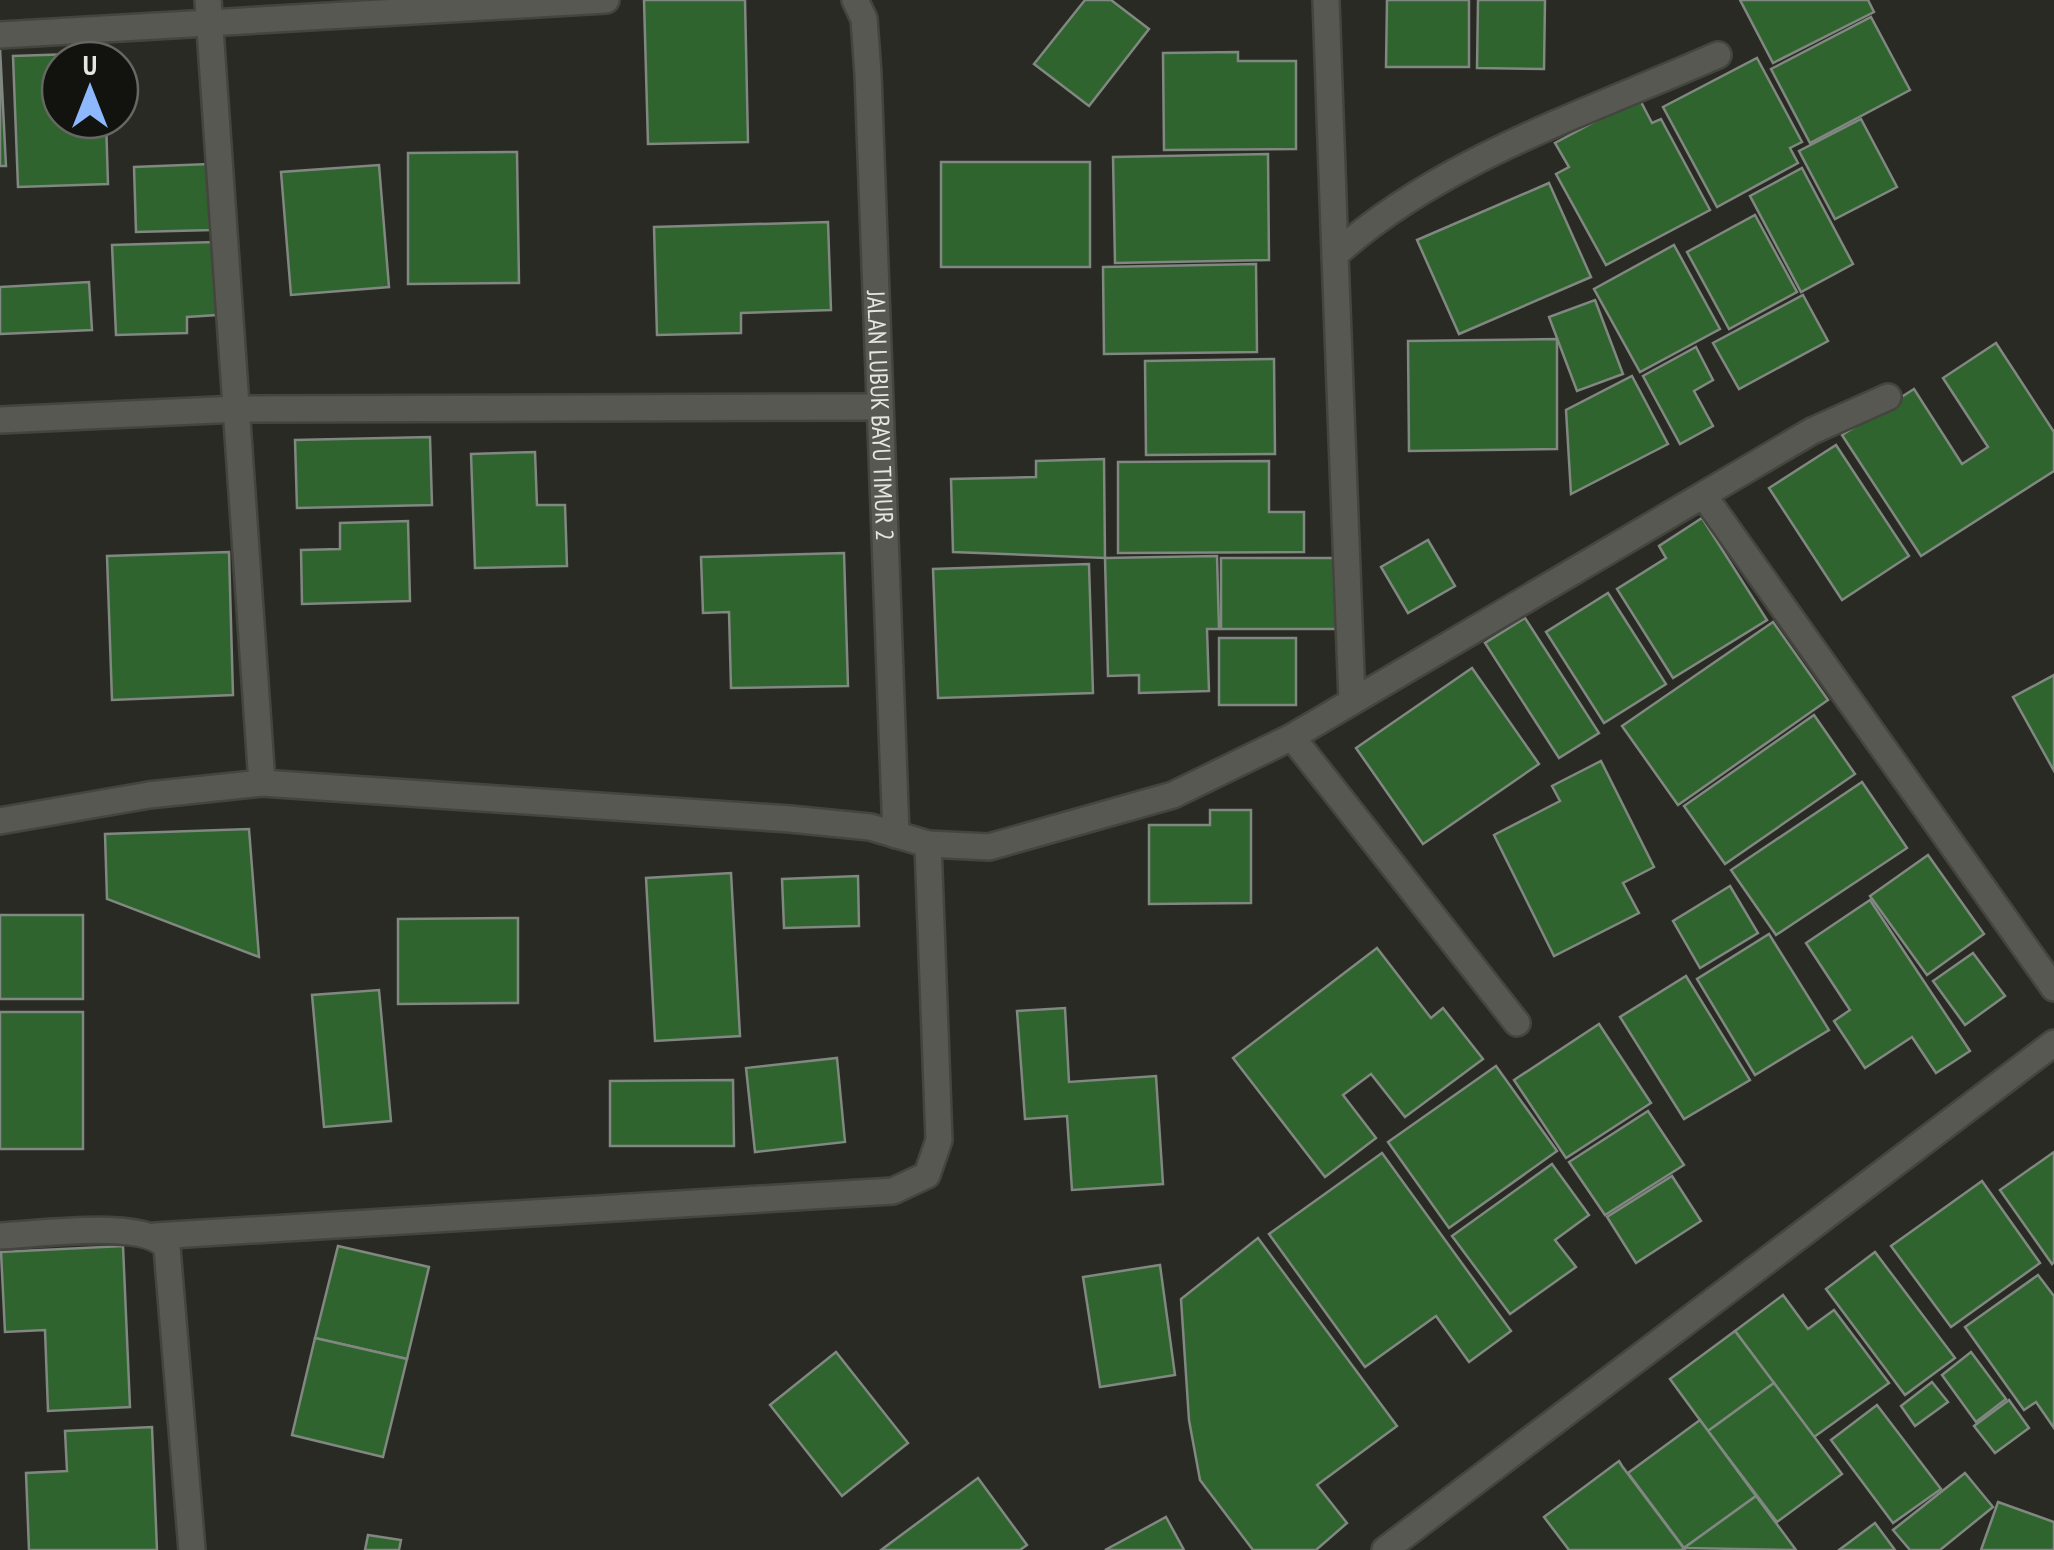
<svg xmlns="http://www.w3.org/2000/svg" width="2054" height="1550" font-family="'PT Sans Narrow',sans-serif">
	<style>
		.building { fill: #2f642e; stroke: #818781; stroke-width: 2.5 }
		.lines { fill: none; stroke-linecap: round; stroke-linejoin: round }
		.street-casing { stroke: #45453f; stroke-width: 30 }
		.street { stroke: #575851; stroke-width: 25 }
		.labels { text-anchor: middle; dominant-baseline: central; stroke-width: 9; stroke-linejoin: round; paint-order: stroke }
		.street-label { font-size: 25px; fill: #e5e6e2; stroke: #12120f }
	</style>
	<rect width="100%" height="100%" fill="#292a23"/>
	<!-- building -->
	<g class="building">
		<polygon points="644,0 745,0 748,142 648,144"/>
		<polygon points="1085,0 1111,0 1149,29 1089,106 1034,64"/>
		<polygon points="1387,0 1469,0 1469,67 1386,67"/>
		<polygon points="1478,0 1545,0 1544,69 1477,68"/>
		<polygon points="1740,0 1868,0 1874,12 1773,63"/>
		<polygon points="1871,17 1910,90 1810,143 1771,69"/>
		<polygon points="0,48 6,166 0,166"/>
		<polygon points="1238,52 1238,61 1296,61 1296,149 1164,150 1163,53"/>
		<polygon points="103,53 103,60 60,60 60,120 106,120 108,184 18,187 13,56"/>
		<polygon points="1757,58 1802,142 1790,148 1798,163 1717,207 1663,107"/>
		<polygon points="1639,98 1652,123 1661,119 1710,210 1606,265 1556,174 1569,167 1555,143"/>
		<polygon points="1861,119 1897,187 1835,219 1799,151"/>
		<polygon points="517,152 519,283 408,284 408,153"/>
		<polygon points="1268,154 1269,260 1115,263 1113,157"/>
		<rect x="941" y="162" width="149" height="105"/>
		<polygon points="209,164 212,230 136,232 134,167"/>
		<polygon points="379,165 389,287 291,295 281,172"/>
		<polygon points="1802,168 1853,264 1801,292 1750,196"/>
		<polygon points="1549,183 1591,277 1459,334 1417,240"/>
		<polygon points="1755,215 1797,292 1729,329 1687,252"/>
		<polygon points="828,222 831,310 741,313 741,333 657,335 654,227"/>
		<polygon points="215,242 217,315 187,317 187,333 116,335 112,245"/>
		<polygon points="1674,245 1720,329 1640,372 1594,289"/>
		<polygon points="1256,264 1257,352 1104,354 1103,267"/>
		<polygon points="89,282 92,330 0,334 0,287"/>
		<polygon points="1803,295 1828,341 1739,389 1713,343"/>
		<polygon points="1595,300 1623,374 1577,391 1549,317"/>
		<polygon points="1557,339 1557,449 1409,451 1408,341"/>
		<polygon points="1996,343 2054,432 2054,471 1921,556 1842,435 1914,389 1962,464 1988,447 1943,378"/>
		<polygon points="1696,347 1713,380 1694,391 1713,426 1680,444 1643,376"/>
		<polygon points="1274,359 1275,454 1146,455 1145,361"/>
		<polygon points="1632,376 1668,444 1571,494 1566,410"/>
		<polygon points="430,437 432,505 297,508 295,440"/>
		<polygon points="1836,445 1909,556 1842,600 1769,488"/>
		<polygon points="535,452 537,505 565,505 567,566 475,568 471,454"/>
		<polygon points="1104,459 1105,558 953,552 951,479 1036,477 1036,461"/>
		<polygon points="1269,461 1269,512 1304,512 1304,552 1118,553 1118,462"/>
		<polygon points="1702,518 1767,620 1673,678 1617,589 1666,558 1659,546"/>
		<polygon points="408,521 410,601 302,604 301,550 340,549 340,523"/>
		<polygon points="1428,540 1455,586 1408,613 1381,567"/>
		<polygon points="229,552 233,695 112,700 107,556"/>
		<polygon points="844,553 848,686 731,688 729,612 703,613 701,557"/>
		<polygon points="1217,556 1219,629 1207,629 1209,691 1139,693 1139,675 1108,676 1105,558"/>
		<polygon points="1221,558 1335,558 1336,629 1221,629"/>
		<polygon points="1089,564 1093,693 938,698 933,569"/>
		<polygon points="1608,593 1666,684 1604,723 1546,632"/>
		<polygon points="1525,618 1599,733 1559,758 1485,643"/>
		<polygon points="1773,622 1828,700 1678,805 1622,726"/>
		<rect x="1219" y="638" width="77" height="67"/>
		<polygon points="1472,668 1539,764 1423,844 1356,748"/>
		<polygon points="2054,675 2054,771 2013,697"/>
		<polygon points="1814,715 1855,774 1725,864 1684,806"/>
		<polygon points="1601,761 1654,867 1623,883 1639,913 1554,956 1494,835 1560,801 1552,786"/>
		<polygon points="1862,782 1907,848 1776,935 1731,870"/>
		<polygon points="1210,810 1251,810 1251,903 1149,904 1149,825 1210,825"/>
		<polygon points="249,829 259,957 107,899 105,834"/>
		<polygon points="1928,855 1984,934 1927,975 1870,896"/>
		<polygon points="731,873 740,1036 655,1041 646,878"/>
		<polygon points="858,876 859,926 784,928 782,879"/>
		<polygon points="1730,886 1758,933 1700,968 1673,921"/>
		<polygon points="1870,900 1970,1051 1936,1073 1912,1037 1865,1068 1834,1021 1850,1010 1806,943"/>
		<rect x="0" y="915" width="83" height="84"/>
		<polygon points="518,918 518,1003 398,1004 398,919"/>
		<polygon points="1769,934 1829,1030 1755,1075 1697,979"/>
		<polygon points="1377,948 1431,1018 1443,1008 1483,1059 1405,1117 1371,1074 1343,1095 1376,1138 1325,1177 1233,1058"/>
		<polygon points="1973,953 2005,996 1965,1025 1933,981"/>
		<polygon points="1686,976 1750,1080 1684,1119 1620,1017"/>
		<polygon points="379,990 391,1121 324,1127 312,995"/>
		<polygon points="1065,1008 1069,1082 1156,1076 1163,1184 1072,1190 1067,1116 1025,1119 1017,1011"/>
		<rect x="0" y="1012" width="83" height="137"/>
		<polygon points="1599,1024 1651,1103 1566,1158 1514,1080"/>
		<polygon points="837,1058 845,1142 755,1152 746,1068"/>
		<polygon points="1496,1066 1557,1151 1449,1228 1388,1142"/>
		<polygon points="733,1080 734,1146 610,1146 610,1081"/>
		<polygon points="1648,1111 1684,1165 1605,1215 1569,1162"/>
		<polygon points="2054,1152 2054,1262 2052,1264 2000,1190"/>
		<polygon points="1382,1153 1511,1331 1469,1362 1436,1316 1365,1367 1269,1234"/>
		<polygon points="1552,1164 1589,1215 1555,1240 1576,1267 1510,1314 1452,1236"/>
		<polygon points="1672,1176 1701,1221 1636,1263 1607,1217"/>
		<polygon points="1982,1181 2040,1263 1951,1327 1891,1246"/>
		<polygon points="1258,1238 1397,1426 1317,1485 1347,1523 1316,1550 1253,1550 1200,1480 1189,1420 1181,1299"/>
		<polygon points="123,1246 130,1407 48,1411 45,1330 5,1332 1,1252"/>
		<polygon points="338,1246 429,1267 407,1359 315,1338"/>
		<polygon points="1875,1252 1955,1358 1905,1395 1826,1289"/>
		<polygon points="1160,1265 1175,1375 1100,1387 1083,1277"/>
		<polygon points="2038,1275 2054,1296 2054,1428 2036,1402 2024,1410 1965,1327"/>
		<polygon points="1783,1295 1808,1329 1834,1310 1889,1383 1814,1437 1735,1331"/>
		<polygon points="1735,1331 1774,1383 1708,1431 1670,1379"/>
		<polygon points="315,1338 407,1359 383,1457 292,1435"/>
		<polygon points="836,1352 908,1443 842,1496 770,1405"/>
		<polygon points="1971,1352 2006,1399 1976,1422 1942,1375"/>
		<polygon points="1932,1382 1948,1402 1915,1426 1901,1406"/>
		<polygon points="1774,1383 1842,1474 1777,1522 1708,1431"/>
		<polygon points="2009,1400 2029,1428 1995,1453 1974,1426"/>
		<polygon points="1877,1405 1941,1489 1893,1523 1831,1440"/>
		<polygon points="1700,1420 1756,1496 1684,1548 1628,1473"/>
		<polygon points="152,1427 157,1550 29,1550 26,1473 67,1471 65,1431"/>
		<polygon points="1619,1461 1622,1466 1685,1550 1569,1550 1544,1517"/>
		<polygon points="1965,1473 1993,1507 1940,1550 1910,1550 1893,1530"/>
		<polygon points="978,1478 1027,1545 1020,1550 881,1550"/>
		<polygon points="1756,1496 1796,1550 1684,1548"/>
		<polygon points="1998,1502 2054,1522 2054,1550 1981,1550"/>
		<polygon points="1166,1517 1184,1550 1105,1550"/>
		<polygon points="1875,1523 1895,1550 1839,1550"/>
		<polygon points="368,1535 401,1540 399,1550 365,1550"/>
	</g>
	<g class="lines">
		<defs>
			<g id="street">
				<path id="s1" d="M 855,0 L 864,19 L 868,74 L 896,835"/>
				<polyline points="1326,0 1335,255"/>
				<polyline points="0,35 606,0"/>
				<polyline points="0,420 238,409 878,407"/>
				<polyline points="1704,496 2054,988"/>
				<path d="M 1352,700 L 1335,255 C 1438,161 1591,111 1718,55"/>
				<polyline points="1292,737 1517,1023"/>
				<polyline points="262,783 790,819 870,827 928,844 989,847 1173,795 1292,737 1812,431 1888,397"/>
				<polyline points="0,821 149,795 262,783 208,0"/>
				<path d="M 0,1236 C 35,1235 148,1218 167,1248 L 192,1550"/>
				<polyline points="155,1236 893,1191 927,1175 939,1140 928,844"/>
				<polyline points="1385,1550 2054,1043"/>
			</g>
		</defs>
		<!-- street casing -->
		<use href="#street" class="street-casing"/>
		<!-- street -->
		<use href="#street" class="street"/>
	</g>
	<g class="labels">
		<!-- street labels -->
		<g class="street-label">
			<text stroke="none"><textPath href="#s1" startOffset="418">JALAN LUBUK BAYU TIMUR 2</textPath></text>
		</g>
	</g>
	<!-- north arrow -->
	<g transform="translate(90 90)"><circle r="48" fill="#12120f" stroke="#666763" stroke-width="2.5"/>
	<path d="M0-8L18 38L0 25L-18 38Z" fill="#8eb8fd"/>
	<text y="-15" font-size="28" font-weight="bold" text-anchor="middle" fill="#e5e6e2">U</text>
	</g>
</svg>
